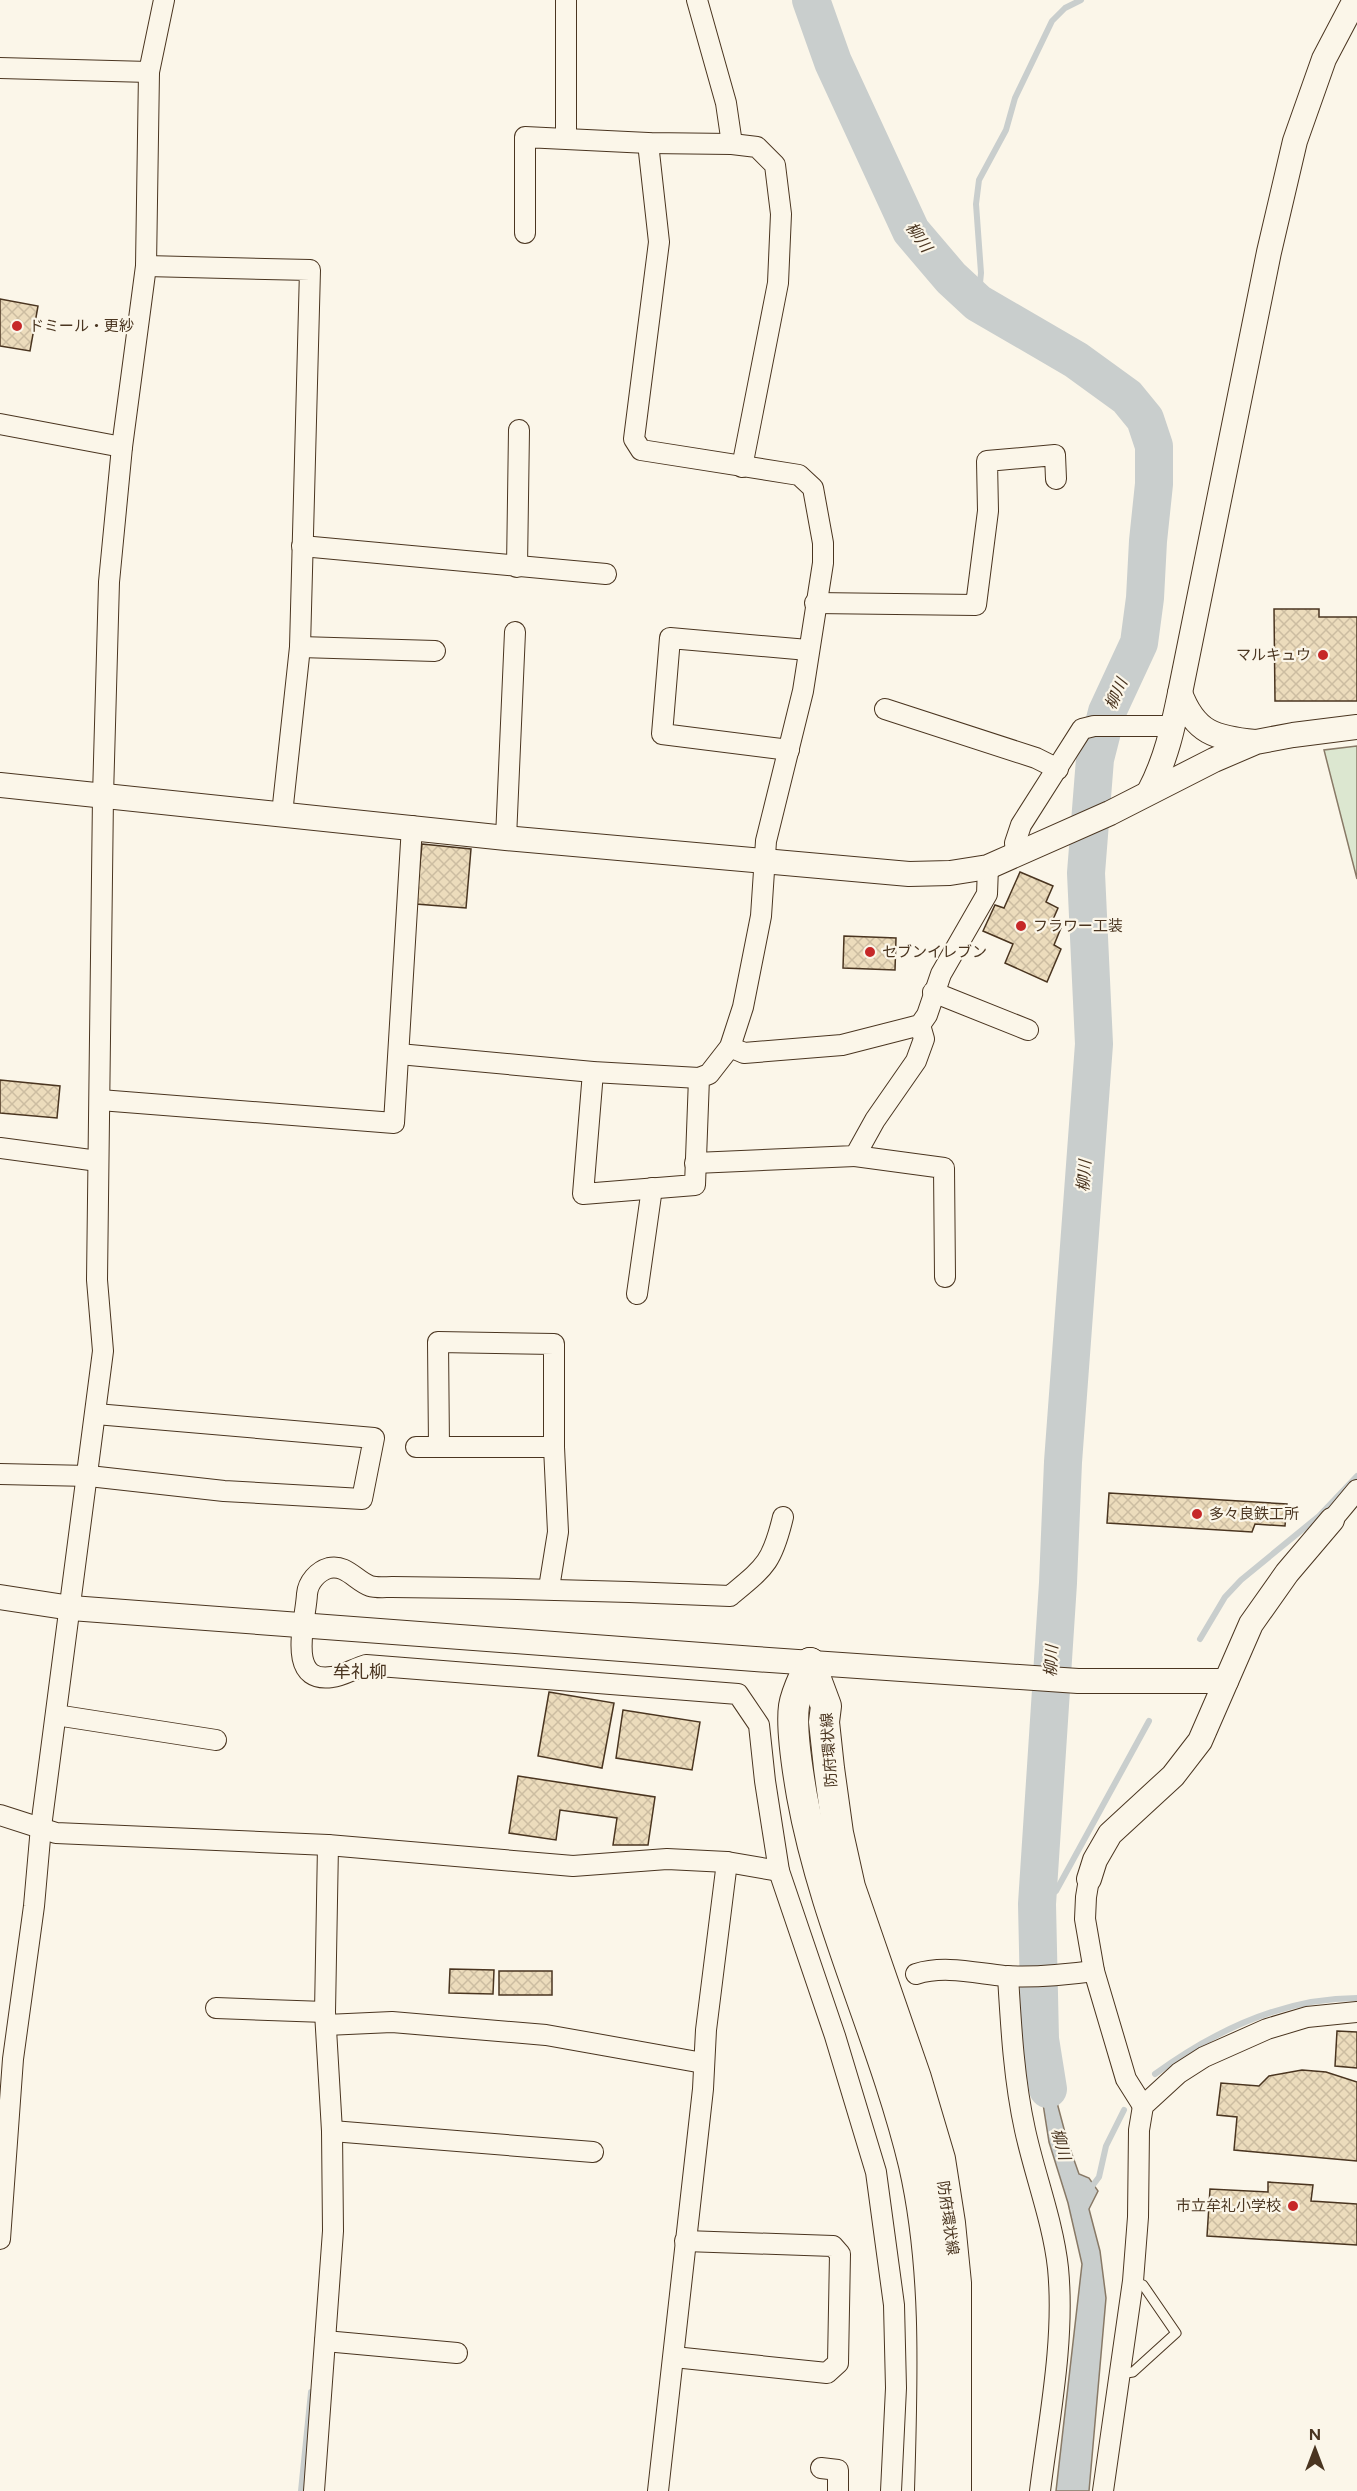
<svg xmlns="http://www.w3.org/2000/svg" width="1357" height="2491" font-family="Figtree,'Noto Sans JP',sans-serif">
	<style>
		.green { fill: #dce7d0; stroke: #887966; stroke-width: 1.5 }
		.water { fill: #c9cecd; stroke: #887966; stroke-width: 1.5 }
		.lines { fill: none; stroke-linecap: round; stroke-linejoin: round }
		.stream { stroke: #c9cecd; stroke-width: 6 }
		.river { stroke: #c9cecd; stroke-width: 38 }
		.building { fill: url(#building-cross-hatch); stroke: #4a3520; stroke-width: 1.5 }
		.service-casing { stroke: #4a3520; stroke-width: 11 }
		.minor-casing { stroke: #4a3520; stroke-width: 22 }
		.tertiary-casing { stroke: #4a3520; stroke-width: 26 }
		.primary-casing { stroke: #4a3520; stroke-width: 32 }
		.service { stroke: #fbf6e9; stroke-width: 9 }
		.minor { stroke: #fbf6e9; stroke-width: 20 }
		.tertiary { stroke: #fbf6e9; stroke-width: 24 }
		.primary { stroke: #fbf6e9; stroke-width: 30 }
		.poi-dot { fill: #c62828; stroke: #fbf6e9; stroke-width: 2 }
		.labels { text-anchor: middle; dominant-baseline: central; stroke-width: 4.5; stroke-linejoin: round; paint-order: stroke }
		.poi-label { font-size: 15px; fill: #4a3520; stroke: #fbf6e9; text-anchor: start }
		.street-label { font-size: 15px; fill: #4a3520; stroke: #fbf6e9 }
		.water-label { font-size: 16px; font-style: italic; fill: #4a3520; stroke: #fbf6e9 }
		.quarter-label { font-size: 18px; fill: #4a3520; stroke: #fbf6e9 }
	</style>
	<defs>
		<pattern id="building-cross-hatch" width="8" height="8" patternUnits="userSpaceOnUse" patternTransform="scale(1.5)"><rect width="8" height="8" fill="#ecdcbc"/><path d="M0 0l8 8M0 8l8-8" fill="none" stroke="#ccbda1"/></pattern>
	</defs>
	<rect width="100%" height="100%" fill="#fbf6e9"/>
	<!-- green -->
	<polygon class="green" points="1357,746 1357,879 1324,750"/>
	<!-- water -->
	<polygon class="water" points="1040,2039 1067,2140 1079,2174 1089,2178 1098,2191 1089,2209 1100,2251 1106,2298 1089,2491 1056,2491 1082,2264 1068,2203 1049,2142 1038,2072"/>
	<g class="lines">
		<!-- stream -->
		<g class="stream">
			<polyline points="978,303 981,273 976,204 979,180 1006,130 1015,98 1052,21 1065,8 1081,0"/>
			<polyline points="1200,1639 1225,1597 1241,1580 1319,1516 1357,1476"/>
			<polyline points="1037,1904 1056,1891 1149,1721"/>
			<path d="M 1155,2074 C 1214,2031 1282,1998 1357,1998"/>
			<polyline points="1090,2189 1099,2177 1106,2146 1124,2110"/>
			<polyline points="301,2491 311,2392"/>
		</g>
		<!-- river -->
		<polyline class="river" points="811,0 833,62 911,231 951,278 978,303 1076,360 1127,397 1145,419 1154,446 1154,484 1148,541 1145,598 1139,643 1107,712 1095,759 1086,873 1094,1044 1063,1462 1058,1583 1037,1904 1040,2039 1048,2089"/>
	</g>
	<!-- building -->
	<g class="building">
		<polygon points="0,299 38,306 30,351 0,346"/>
		<polygon points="1274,609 1319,609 1319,617 1357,617 1357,701 1275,701"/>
		<polygon points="422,844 471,849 466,908 416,904"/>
		<polygon points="1020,872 1053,886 1046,902 1058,908 1051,924 1061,928 1054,945 1061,949 1047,982 1005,963 1013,944 983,931 995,905 1004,908"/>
		<polygon points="844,936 896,938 895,970 843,968"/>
		<polygon points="0,1080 60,1086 57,1118 0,1113"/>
		<polygon points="1109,1493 1287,1504 1285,1526 1255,1524 1252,1532 1107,1523"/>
		<polygon points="549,1692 614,1703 602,1768 538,1756"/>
		<polygon points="623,1710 700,1722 692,1770 616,1758"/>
		<polygon points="518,1776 655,1797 648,1845 613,1845 617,1818 560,1810 556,1840 509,1833"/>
		<polygon points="450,1969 494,1970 493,1994 449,1993"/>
		<rect x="499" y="1971" width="53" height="24"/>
		<polygon points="1337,2031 1357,2032 1357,2068 1335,2066"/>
		<polygon points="1302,2070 1326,2072 1357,2082 1357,2161 1234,2150 1237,2117 1217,2115 1221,2083 1259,2086 1269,2076"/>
		<polygon points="1268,2182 1313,2185 1311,2201 1357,2204 1357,2245 1207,2236 1210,2189 1268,2192"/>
	</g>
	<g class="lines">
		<defs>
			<polyline id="service" points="1120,2374 1133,2372 1176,2333 1143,2285 1133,2281"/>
			<g id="minor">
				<polyline points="697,0 726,103 732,144"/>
				<polyline points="0,68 149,72"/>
				<polyline points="566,138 566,0"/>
				<polyline points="525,233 525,137 648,143 732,144 757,147 775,165 781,214 778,283 742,467"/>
				<polyline points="146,266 310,270 300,647 282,814"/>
				<polyline points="0,424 122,447"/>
				<polyline points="302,546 606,574"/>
				<polyline points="517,567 519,430"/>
				<polyline points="815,603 976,605 988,511 987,461 1055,455 1056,479"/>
				<polyline points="300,647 435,651"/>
				<polyline points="885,709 1036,758 1058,769"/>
				<polyline points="789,750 662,734 670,638 808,650"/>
				<polyline points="506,838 515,632"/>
				<polyline points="1016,853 1015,843 1021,825 1082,729 1094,726 1173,726"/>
				<polyline points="933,992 1028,1030"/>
				<polyline points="730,1047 744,1053 842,1045 920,1025 927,1015 941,974 987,894 988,867"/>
				<polyline points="399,1054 593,1072 699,1078"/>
				<polyline points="593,1072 583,1194 695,1185 699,1078 709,1074 730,1047 743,1007 761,916 766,841 803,691 823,563 823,543 813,488 799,475 641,450 634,439 659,242 648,143"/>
				<polyline points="100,1100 394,1123 412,826"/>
				<polyline points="0,1148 98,1161"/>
				<polyline points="855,1156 944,1168 945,1277"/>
				<polyline points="695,1163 855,1156 875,1120 916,1061 924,1039 920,1025"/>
				<polyline points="637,1294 652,1188"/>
				<polyline points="416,1447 554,1447 558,1532 549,1588"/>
				<polyline points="439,1447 438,1342 554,1344 554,1447"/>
				<polyline points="0,1474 89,1476 224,1491 362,1499 374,1438 96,1414"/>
				<path d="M 783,1517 C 772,1563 765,1567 730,1596 C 617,1591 505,1588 392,1587 C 385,1587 376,1588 370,1586 C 356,1581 346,1564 329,1568 C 318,1571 308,1582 307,1594 C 306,1620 285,1684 332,1677 C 343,1676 355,1668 366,1665 L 738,1694 L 759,1725 L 765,1781 L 779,1871 L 835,2036 L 876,2172 L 894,2305 L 896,2388 L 891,2491"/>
				<polyline points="1332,1520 1357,1490"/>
				<polyline points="56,1715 216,1740"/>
				<polyline points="0,1815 56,1833 328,1845 573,1866 667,1859 727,1862 779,1871"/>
				<polyline points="1089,1879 1086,1897 1085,1919 1094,1971 1126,2079 1143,2106"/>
				<path d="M 916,1974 C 944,1965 975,1973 1004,1976 C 1034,1978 1064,1975 1094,1971"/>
				<path d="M 1008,1976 C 1011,2027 1014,2080 1025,2130 C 1035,2176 1053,2222 1058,2268 C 1065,2340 1049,2419 1040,2491"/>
				<polyline points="216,2008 325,2012"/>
				<polyline points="326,2025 392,2022 546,2035 703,2063"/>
				<polyline points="332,2131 593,2152"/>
				<polyline points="0,2239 13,2059 34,1906 41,1827 103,1351 97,1280 103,796 109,582 122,447 146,266 149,72 164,0"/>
				<polyline points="325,2341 457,2353"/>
				<polyline points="674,2357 827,2373 838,2363 840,2254 833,2246 685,2241"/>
				<polyline points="821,2468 838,2470 838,2491"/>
				<polyline points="314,2491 333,2231 332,2131 325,2012 328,1845"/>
				<polyline points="658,2491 703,2089 706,2030 727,1862"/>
				<polyline points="1103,2491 1133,2281 1138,2217 1139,2130 1143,2106 1179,2073 1204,2057 1267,2029 1307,2017 1357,2012"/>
			</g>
			<g id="tertiary">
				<polyline points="1180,693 1269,252 1295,141 1324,59 1355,0"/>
				<polyline points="0,785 506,838 909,874 950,873 988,867 1110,813 1214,760 1256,742 1293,735 1357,727"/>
				<path d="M 1149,792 C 1166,760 1173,727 1180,693 C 1195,733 1215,738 1255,742"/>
				<polyline points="0,1597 71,1608 755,1659 1078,1681 1226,1681"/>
				<polyline points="1089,1879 1095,1860 1110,1834 1173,1776 1200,1741 1251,1624 1287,1573 1332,1520"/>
			</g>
			<g id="primary">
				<path d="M 810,1663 C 805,1676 796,1692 794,1706 C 791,1727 798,1773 802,1796 C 825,1923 884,2040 914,2165 C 938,2271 933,2383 930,2491"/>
				<polyline points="810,1663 826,1706 824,1722 829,1768 838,1833 850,1887 916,2078 940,2159 950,2223 956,2283 956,2491"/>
			</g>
		</defs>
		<!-- service casing -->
		<use href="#service" class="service-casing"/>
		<!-- minor casing -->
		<use href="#minor" class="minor-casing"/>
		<!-- tertiary casing -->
		<use href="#tertiary" class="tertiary-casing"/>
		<!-- primary casing -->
		<use href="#primary" class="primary-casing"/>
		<!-- service -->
		<use href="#service" class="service"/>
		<!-- minor -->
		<use href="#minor" class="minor"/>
		<!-- tertiary -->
		<use href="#tertiary" class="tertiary"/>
		<!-- primary -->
		<use href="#primary" class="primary"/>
	</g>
	<!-- markers -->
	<g class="poi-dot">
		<circle cx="17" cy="326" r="6"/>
		<circle cx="1323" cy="655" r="6"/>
		<circle cx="1021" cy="926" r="6"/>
		<circle cx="870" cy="952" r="6"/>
		<circle cx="1197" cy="1514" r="6"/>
		<circle cx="1293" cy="2206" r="6"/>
	</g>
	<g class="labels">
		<!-- poi labels -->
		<g class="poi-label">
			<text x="29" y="326">ドミール・更紗</text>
			<text x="1311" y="655" text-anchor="end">マルキュウ</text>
			<text x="1033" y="926">フラワー工装</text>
			<text x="882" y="952">セブンイレブン</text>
			<text x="1209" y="1514">多々良鉄工所</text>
			<text x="1281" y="2206" text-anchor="end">市立牟礼小学校</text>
		</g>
		<!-- street labels -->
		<g class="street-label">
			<text transform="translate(829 1750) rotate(-94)">防府環状線</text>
			<text transform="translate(948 2218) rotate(82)">防府環状線</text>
		</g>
		<!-- water labels -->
		<g class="water-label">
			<text transform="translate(919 237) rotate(55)">柳川</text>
			<text transform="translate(1116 694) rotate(-66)">柳川</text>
			<text transform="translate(1084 1176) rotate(-86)">柳川</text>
			<text transform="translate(1051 1661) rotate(-87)">柳川</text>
			<text transform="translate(1061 2144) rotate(75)">柳川</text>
		</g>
		<!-- quarter labels -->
		<g class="quarter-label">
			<text x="360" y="1672">牟礼柳</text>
		</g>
	</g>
	<!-- north arrow -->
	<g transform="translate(1315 2449)" stroke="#fbf6e9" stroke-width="4.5" paint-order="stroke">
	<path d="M0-4.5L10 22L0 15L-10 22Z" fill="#4a3520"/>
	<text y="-9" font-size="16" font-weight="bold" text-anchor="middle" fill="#4a3520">N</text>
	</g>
</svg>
